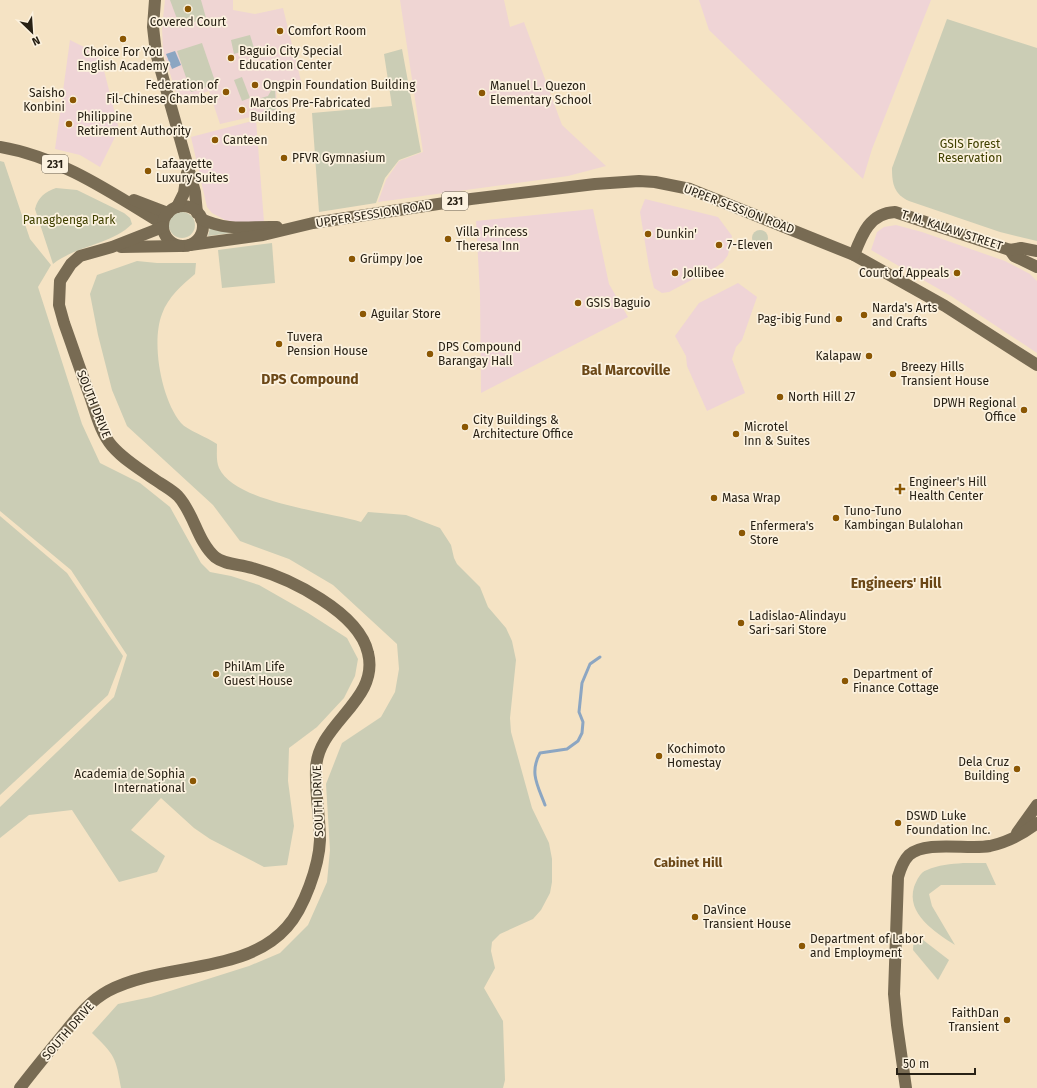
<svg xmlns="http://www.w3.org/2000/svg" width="1037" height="1088" font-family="'Fira Sans',sans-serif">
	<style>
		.commercial { fill: #efd4d6 }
		.education { fill: #efd5d3 }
		.green { fill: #cbcdb5 }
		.water { fill: #8ca6c2 }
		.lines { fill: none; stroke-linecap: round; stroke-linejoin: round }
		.stream { stroke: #8ca6c2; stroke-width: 3 }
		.major { stroke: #786b53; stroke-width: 12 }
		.poi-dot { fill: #8b5703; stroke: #fcf2df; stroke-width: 1.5 }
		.labels { text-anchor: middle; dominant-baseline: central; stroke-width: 3.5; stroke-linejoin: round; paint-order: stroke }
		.shield { fill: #fcf2df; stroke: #686052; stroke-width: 1 }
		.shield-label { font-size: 11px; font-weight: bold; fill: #282115 }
		.poi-label { font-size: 12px; fill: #282115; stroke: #fcf2df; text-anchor: start }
		.park-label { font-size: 12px; fill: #404100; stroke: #fcf2df }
		.street-label { font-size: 12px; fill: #282115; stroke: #fcf2df }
		.neighbourhood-label { font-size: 13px; font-weight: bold; fill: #6b4716; stroke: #fcf2df }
		.quarter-label { font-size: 14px; font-weight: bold; fill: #6b4716; stroke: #fcf2df }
	</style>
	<rect width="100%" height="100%" fill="#f5e3c4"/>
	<!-- commercial -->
	<g class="commercial">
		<polygon points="699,0 931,0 872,149 863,179 709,30"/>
		<polygon points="70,40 100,55 119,129 100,167 80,155 55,149"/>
		<polygon points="256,120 264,222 249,225 225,220 212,213 207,207 191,137"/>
		<polygon points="645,199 718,217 732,236 728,255 723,262 716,267 669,292 662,293 654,288 649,267 640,212"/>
		<polygon points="593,209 609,284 628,317 481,393 480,294 476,221"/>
		<polygon points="896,225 922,232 1005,261 1030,274 1037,281 1037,353 951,296 871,250 877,232 884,227"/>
		<polygon points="738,283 757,297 742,340 736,347 732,359 745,393 707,411 687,366 686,356 675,336 699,303"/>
	</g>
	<!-- education -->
	<g class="education">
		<polygon points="165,0 233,0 233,10 255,14 283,8 301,81 276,87 277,111 220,124 209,91 179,102 163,51 162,27"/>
		<polygon points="400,0 504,0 510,27 524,22 562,125 606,166 568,176 378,202 386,180 399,161 423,152"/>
	</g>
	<!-- green -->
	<g class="green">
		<polygon points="170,0 201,0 206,18 180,27"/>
		<path d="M 947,19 L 1037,48 L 1037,241 L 1000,232 L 909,201 C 894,194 892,184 892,168 Z"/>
		<polygon points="250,35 254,48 234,54 231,40"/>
		<polygon points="202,43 216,84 191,92 177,51"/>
		<polygon points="402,49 421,152 399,160 385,178 376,203 319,212 312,113 392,106 384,54"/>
		<polygon points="242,77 250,98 242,101 234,80"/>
		<polygon points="275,86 276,110 266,112 261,98 268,96 273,87"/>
		<polygon points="0,161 4,162 30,239 51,265 38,287 82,424 100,463 140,483 170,507 201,563 210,572 231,576 259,585 308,613 347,638 358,659 355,676 344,698 317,727 289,748 288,781 294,826 287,865 264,867 210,839 194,828 161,798 131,830 165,856 157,872 119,882 72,810 29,815 0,838 0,807 114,697 127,655 71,570 0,511"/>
		<path d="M 56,188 L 77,190 L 124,213 L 130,218 L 132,224 C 111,245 77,245 53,264 L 35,209 C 38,197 45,192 56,188 Z"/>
		<circle cx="182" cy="225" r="13"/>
		<polygon points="210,228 239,232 208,236"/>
		<circle cx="760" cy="238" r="8"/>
		<polygon points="272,243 275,283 222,288 218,250"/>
		<path d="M 137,261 L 157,263 L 196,263 L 195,274 C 182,285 168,297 162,314 C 151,342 161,399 181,423 C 187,430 207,437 217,444 C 217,452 216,461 219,468 C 235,503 327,511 361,522 L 368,512 L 406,515 L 440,528 L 451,545 L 454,558 L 457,564 L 480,587 L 488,607 L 506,628 L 512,641 L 516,660 L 510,718 L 511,732 L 532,808 L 549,843 L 552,859 L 552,882 L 550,893 L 541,910 L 533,919 L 500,934 L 492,942 L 491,951 L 495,968 L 484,988 L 503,1021 L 505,1080 L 503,1088 L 121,1088 C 116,1058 115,1055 92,1033 L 118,1004 L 151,997 L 249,966 L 280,953 L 308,925 L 327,882 L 330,850 L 326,784 L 342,743 L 381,717 L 395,692 L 399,669 L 397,644 L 333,585 L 289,559 L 240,541 L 213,505 L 127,426 L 112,390 L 98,335 L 90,294 L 97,275 Z"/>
		<polygon points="0,516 67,573 123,656 108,695 0,795"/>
		<path d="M 963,863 L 986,863 L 996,885 L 941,885 L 929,894 L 932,906 L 955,945 C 935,932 906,914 914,887 C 917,880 920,872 927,870 C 938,865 951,864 963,863 Z"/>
		<polygon points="914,933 949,960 938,980 913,950"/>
	</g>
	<!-- water -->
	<polygon class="water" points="175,51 181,65 172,69 166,54"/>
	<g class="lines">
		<!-- stream -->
		<path class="stream" d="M 545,805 C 538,786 529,773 540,753 L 567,749 L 578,741 L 582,733 L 583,722 L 579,712 L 582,683 L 590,664 L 600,657"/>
		<!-- major -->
		<g class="major">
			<polyline points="155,0 153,27 156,53 195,192 197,213"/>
			<path d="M 0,147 C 60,157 112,193 163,224"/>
			<polyline points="134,200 168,213"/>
			<circle cx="183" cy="226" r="20"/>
			<polyline points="177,207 184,193 187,173"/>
			<path d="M 201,219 C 230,232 248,226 277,227"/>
			<polyline points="190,245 263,235 313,223 471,199 595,184 639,181 655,182 690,189 854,255 945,306 1037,365"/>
			<polyline points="121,247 179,246"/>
			<polyline points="1010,250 1014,256 1037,267"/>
			<path d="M 854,255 C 862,234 870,213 895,212 L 1010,250 L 1021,248 L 1037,251"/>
			<polyline points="1017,833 1037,805"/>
			<path d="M 20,1088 C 33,1071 47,1054 61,1037 C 76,1019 88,1002 108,991 C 163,962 245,975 287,927 C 304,908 319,866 320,840 C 320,817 315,793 316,769 C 317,723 380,701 368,653 C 359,612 289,578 252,568 C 240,564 225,565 215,557 C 197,541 194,513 178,496 C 173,491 166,487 160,483 C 144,472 125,461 112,446 C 100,432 96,413 90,396 C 81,372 73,348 64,323 L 59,305 L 60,281 L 71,264 L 80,256 L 112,247 L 163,227"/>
			<path d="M 906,1088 L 897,1025 L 894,994 L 898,877 C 900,870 903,861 909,855 C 926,840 968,850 990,846 C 1008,842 1023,834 1037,823"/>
		</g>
	</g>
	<!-- markers -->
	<g class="poi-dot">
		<circle cx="188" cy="9" r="4"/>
		<circle cx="280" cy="31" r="4"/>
		<circle cx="123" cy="39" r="4"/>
		<circle cx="231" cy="58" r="4"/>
		<circle cx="255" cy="85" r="4"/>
		<circle cx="226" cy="92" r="4"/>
		<circle cx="482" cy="93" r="4"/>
		<circle cx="73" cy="100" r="4"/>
		<circle cx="242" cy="110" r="4"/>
		<circle cx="69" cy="124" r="4"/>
		<circle cx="215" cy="140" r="4"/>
		<circle cx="284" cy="158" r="4"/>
		<circle cx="148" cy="171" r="4"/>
		<circle cx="648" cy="234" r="4"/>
		<circle cx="448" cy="239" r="4"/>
		<circle cx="719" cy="245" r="4"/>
		<circle cx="352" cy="259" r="4"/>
		<circle cx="675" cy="273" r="4"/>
		<circle cx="957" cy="273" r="4"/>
		<circle cx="578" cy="303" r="4"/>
		<circle cx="363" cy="314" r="4"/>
		<circle cx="864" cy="315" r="4"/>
		<circle cx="839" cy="319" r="4"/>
		<circle cx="279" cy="344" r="4"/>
		<circle cx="430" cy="354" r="4"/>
		<circle cx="869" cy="356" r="4"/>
		<circle cx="893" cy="374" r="4"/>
		<circle cx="780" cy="397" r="4"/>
		<circle cx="1024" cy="410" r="4"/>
		<circle cx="465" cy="427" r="4"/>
		<circle cx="736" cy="434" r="4"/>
		<path d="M898 483h4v4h4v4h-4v4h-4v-4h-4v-4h4z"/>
		<circle cx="714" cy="498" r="4"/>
		<circle cx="836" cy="518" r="4"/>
		<circle cx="742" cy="533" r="4"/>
		<circle cx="741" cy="623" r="4"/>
		<circle cx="216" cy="674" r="4"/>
		<circle cx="845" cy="681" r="4"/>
		<circle cx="659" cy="756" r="4"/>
		<circle cx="1017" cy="769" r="4"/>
		<circle cx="193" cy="781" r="4"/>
		<circle cx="898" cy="823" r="4"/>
		<circle cx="695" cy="917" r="4"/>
		<circle cx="802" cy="946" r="4"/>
		<circle cx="1007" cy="1020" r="4"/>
	</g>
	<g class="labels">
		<!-- shield labels -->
		<g class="shield">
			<rect x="42" y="155" width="26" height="18" rx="3"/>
			<rect x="442" y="192" width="26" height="18" rx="3"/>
		</g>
		<g class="shield-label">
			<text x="55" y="164">231</text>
			<text x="455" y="201">231</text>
		</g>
		<!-- poi labels -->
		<g class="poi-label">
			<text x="188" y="22" text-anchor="middle">Covered Court</text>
			<text x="288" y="31">Comfort Room</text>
			<text x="239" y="51">Baguio City Special<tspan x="239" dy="14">Education Center</tspan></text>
			<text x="123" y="52" text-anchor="middle">Choice For You<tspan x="123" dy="14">English Academy</tspan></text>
			<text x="218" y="85" text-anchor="end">Federation of<tspan x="218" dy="14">Fil-Chinese Chamber</tspan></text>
			<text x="263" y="85">Ongpin Foundation Building</text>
			<text x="490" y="86">Manuel L. Quezon<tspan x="490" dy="14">Elementary School</tspan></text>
			<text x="65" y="93" text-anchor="end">Saisho<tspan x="65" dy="14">Konbini</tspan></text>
			<text x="250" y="103">Marcos Pre-Fabricated<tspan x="250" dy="14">Building</tspan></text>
			<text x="77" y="117">Philippine<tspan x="77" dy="14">Retirement Authority</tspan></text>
			<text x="223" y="140">Canteen</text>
			<text x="292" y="158">PFVR Gymnasium</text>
			<text x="156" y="164">Lafaayette<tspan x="156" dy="14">Luxury Suites</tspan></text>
			<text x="456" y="232">Villa Princess<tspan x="456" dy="14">Theresa Inn</tspan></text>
			<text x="656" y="234">Dunkin'</text>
			<text x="727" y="245">7-Eleven</text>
			<text x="360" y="259">Grümpy Joe</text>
			<text x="683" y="273">Jollibee</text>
			<text x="949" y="273" text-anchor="end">Court of Appeals</text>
			<text x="586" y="303">GSIS Baguio</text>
			<text x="872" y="308">Narda's Arts<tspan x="872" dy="14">and Crafts</tspan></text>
			<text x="371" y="314">Aguilar Store</text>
			<text x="831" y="319" text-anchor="end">Pag-ibig Fund</text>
			<text x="287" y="337">Tuvera<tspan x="287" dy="14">Pension House</tspan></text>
			<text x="438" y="347">DPS Compound<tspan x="438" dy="14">Barangay Hall</tspan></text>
			<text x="861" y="356" text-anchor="end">Kalapaw</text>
			<text x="901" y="367">Breezy Hills<tspan x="901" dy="14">Transient House</tspan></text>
			<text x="788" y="397">North Hill 27</text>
			<text x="1016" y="403" text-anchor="end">DPWH Regional<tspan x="1016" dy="14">Office</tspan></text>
			<text x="473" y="420">City Buildings &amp;<tspan x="473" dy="14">Architecture Office</tspan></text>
			<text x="744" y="427">Microtel<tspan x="744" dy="14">Inn &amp; Suites</tspan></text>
			<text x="909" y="482">Engineer's Hill<tspan x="909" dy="14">Health Center</tspan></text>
			<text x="722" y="498">Masa Wrap</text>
			<text x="844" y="511">Tuno-Tuno<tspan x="844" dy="14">Kambingan Bulalohan</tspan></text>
			<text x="750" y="526">Enfermera's<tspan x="750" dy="14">Store</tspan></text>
			<text x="749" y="616">Ladislao-Alindayu<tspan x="749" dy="14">Sari-sari Store</tspan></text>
			<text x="224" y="667">PhilAm Life<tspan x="224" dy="14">Guest House</tspan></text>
			<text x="853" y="674">Department of<tspan x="853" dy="14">Finance Cottage</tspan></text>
			<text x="667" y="749">Kochimoto<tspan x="667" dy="14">Homestay</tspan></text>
			<text x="1009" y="762" text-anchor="end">Dela Cruz<tspan x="1009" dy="14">Building</tspan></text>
			<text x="185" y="774" text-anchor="end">Academia de Sophia<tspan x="185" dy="14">International</tspan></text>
			<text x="906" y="816">DSWD Luke<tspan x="906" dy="14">Foundation Inc.</tspan></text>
			<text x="703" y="910">DaVince<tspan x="703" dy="14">Transient House</tspan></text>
			<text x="810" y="939">Department of Labor<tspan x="810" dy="14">and Employment</tspan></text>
			<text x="999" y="1013" text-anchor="end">FaithDan<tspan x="999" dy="14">Transient</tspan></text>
		</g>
		<!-- park labels -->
		<g class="park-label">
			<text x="970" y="144">GSIS Forest<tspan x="970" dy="14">Reservation</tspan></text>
			<text x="69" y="220">Panagbenga Park</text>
		</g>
		<!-- street labels -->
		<g class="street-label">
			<text transform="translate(739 209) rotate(21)">UPPER SESSION ROAD</text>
			<text transform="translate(374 214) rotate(-9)">UPPER SESSION ROAD</text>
			<text transform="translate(952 230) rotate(18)">T. M. KALAW STREET</text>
			<text transform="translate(94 404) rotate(68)">SOUTH DRIVE</text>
			<text transform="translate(318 801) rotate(-92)">SOUTH DRIVE</text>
			<text transform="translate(68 1031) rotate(-49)">SOUTH DRIVE</text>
		</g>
		<!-- neighbourhood labels -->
		<g class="neighbourhood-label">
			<text x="688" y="862">Cabinet Hill</text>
		</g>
		<!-- quarter labels -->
		<g class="quarter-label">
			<text x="626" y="370">Bal Marcoville</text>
			<text x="310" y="379">DPS Compound</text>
			<text x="896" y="583">Engineers' Hill</text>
		</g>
	</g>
	<!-- north arrow -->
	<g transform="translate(32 32) rotate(155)" stroke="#fcf2df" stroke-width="3" paint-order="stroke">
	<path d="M0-3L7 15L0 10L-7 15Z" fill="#282115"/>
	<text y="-6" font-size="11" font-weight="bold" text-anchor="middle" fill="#282115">N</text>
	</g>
	<!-- scale -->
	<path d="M897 1068v6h78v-6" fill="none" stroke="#282115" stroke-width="2"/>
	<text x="903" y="1068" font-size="12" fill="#282115" stroke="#fcf2df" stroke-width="3" paint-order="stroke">50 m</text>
</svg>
